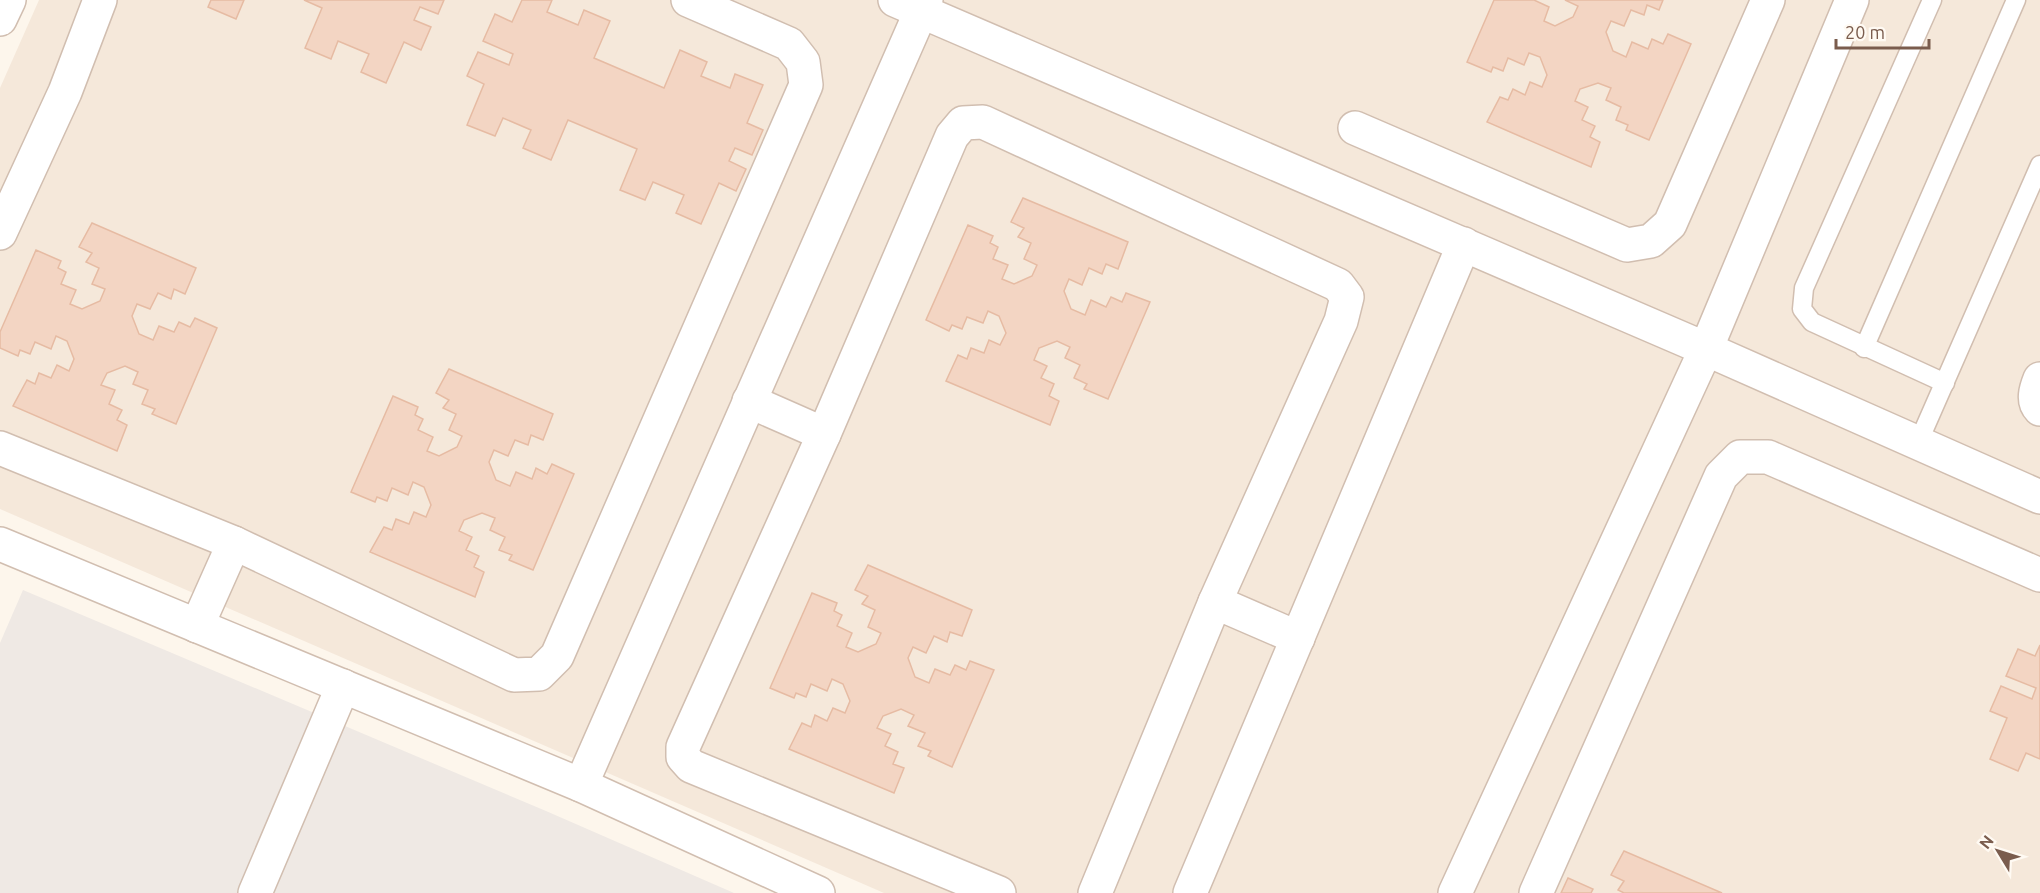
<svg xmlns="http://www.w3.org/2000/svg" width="2040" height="893" font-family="Ubuntu,sans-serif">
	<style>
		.residential { fill: #f5e8da }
		.industrial { fill: #efe9e4 }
		.building { fill: #f3d5c3; stroke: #e6bba3; stroke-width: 1.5 }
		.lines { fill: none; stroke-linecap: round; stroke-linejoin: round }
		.lane-casing { stroke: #d1beb0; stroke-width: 21 }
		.street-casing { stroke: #d1beb0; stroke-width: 36 }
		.lane { stroke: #fff; stroke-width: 18 }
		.street { stroke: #fff; stroke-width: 33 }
	</style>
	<rect width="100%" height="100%" fill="#fdf6ec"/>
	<!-- residential -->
	<polygon class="residential" points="39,0 2040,0 2040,893 884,893 0,509 0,88"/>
	<!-- industrial -->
	<polygon class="industrial" points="23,590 546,811 734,893 0,893 0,643"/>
	<!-- building -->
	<g class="building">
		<polygon points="211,0 244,0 236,19 208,7"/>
		<polygon points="304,0 444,0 438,14 420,7 414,20 431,27 421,50 404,42 386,83 361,72 369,54 338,41 331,59 305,48 322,8"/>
		<polygon points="522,0 552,0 547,12 578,25 584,10 610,21 594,58 664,88 680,50 707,62 701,76 730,88 735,74 763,85 747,123 763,130 752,155 735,148 729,161 746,169 736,191 719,183 701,224 676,213 684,195 653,182 645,200 620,190 637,149 568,120 551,160 523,148 531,130 503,118 495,136 467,125 484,84 467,76 478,52 509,65 513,54 483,41 495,14 512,22"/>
		<polygon points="1494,0 1534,0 1549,7 1544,21 1555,26 1573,17 1578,6 1565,0 1663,0 1659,10 1647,5 1644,15 1631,10 1624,26 1611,21 1606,32 1613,51 1626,57 1632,42 1648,49 1652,39 1663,44 1668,34 1691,44 1649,140 1626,130 1628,125 1616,120 1621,107 1606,100 1611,88 1598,83 1580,89 1575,101 1588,107 1582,120 1595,126 1590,137 1600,142 1591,167 1487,122 1500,97 1508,100 1513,89 1525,95 1530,82 1542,87 1547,75 1540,57 1529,53 1524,65 1508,58 1503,71 1493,67 1491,72 1467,62"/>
		<polygon points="1023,198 1128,242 1118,269 1106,264 1102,274 1089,268 1082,285 1069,279 1064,291 1071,309 1085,315 1091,300 1106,307 1111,297 1122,302 1126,293 1150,302 1108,399 1084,389 1087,384 1074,378 1080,365 1065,358 1070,347 1057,341 1039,348 1034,360 1047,366 1041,378 1054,384 1049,396 1059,401 1050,425 946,381 958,355 967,359 971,348 984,353 989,340 1000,345 1006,333 999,316 988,311 983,323 967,317 962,329 952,325 949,331 926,320 968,225 993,236 990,243 998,247 993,259 1008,265 1002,279 1014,284 1032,276 1037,265 1024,259 1031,243 1018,237 1024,228 1011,222"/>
		<polygon points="92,223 196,268 185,294 174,289 171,299 158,293 150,309 137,304 132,316 139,334 153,340 159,326 174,332 179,322 190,327 195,318 217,328 176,424 152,414 155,409 142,404 148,390 133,384 138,372 125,366 107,373 101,385 115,390 109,404 122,410 117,420 127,425 117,451 13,406 27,380 35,384 39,373 51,378 57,365 69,371 74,359 67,341 56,336 51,349 35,342 30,354 20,350 18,356 0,348 0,332 36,250 61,261 58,268 66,272 61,284 76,290 70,304 82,309 100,301 105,289 92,284 99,268 86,262 92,253 79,247"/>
		<polygon points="449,369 553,414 543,440 531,435 528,445 515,440 508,456 494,450 489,462 496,480 510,486 516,472 532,479 536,468 547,474 552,464 574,474 533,570 509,560 512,555 499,550 505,537 490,530 495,518 482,513 464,520 459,531 472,537 466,550 479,556 474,567 484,572 475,597 370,552 384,527 392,530 396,519 409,524 414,512 426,517 431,505 424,487 413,482 408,495 392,488 387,501 377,497 375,502 351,492 393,396 418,407 415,415 423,419 418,430 433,437 427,451 439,456 457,447 462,436 449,430 456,414 443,408 449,400 436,393"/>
		<polygon points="868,565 972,610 962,636 950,632 947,642 934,636 926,653 913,647 908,658 915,677 929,683 935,669 950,675 955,665 966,670 970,661 994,670 952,767 928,756 931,751 918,746 925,733 908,726 914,715 901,709 883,716 877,728 891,734 885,746 898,752 893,764 904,768 894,793 789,749 802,723 811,727 815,715 827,721 833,708 845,713 850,701 843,684 832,679 827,691 811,684 806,697 796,693 794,698 770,688 812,593 837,603 834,611 842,615 837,626 852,633 846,647 858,652 876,644 881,633 868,627 875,610 862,604 868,596 855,590"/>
		<polygon points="2040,645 2040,759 2026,753 2018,771 1990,759 2007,718 1990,711 2001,686 2032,699 2036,688 2006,676 2018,649 2035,656"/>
		<polygon points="1624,851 1722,893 1624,893 1618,890 1624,881 1611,875"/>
		<polygon points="1568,878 1593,889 1591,893 1561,893"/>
	</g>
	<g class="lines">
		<defs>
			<g id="lane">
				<polyline points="1932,0 1804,288 1802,309 1812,322 1945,383"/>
				<polyline points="1864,348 2016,0"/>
				<polyline points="1918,443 2040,165"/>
			</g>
			<g id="street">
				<polyline points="895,0 1706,349 2040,497"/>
				<polyline points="0,19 9,0"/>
				<polyline points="1355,128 1627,245 1651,241 1670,224 1768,0"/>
				<polyline points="0,233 65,92 100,0"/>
				<path d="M 2040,379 C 2036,389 2032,401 2040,409"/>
				<polyline points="749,401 824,434"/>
				<polyline points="0,448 234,543 514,675 539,674 557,656 806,85 803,62 789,44 688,0"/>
				<polyline points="0,544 581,785 818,893"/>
				<polyline points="1215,602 1298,638"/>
				<polyline points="197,626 234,543"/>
				<polyline points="581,785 926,0"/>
				<polyline points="255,893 343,686"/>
				<polyline points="999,893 691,766 683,757 683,747 824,434 952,136 963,123 983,122 1338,285 1347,297 1341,321 1215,602 1095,893"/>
				<polyline points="1190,893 1464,244"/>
				<polyline points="1455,893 1706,349 1852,0"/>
				<polyline points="1536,893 1721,476 1740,457 1768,457 2040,575"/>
			</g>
		</defs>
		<!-- lane casing -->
		<use href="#lane" class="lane-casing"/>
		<!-- street casing -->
		<use href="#street" class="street-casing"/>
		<!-- lane -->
		<use href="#lane" class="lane"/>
		<!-- street -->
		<use href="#street" class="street"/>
	</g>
	<!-- north arrow -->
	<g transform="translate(1998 851) rotate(308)" stroke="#fffaf3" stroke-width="4.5" paint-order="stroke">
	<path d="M0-4.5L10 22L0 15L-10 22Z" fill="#7a5c4d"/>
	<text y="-9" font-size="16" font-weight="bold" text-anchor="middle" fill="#7a5c4d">N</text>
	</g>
	<!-- scale -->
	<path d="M1836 39v9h93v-9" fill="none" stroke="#7a5c4d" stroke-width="3"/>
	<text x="1845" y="39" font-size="18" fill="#7a5c4d" stroke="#fffaf3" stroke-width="4.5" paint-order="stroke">20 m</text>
</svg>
